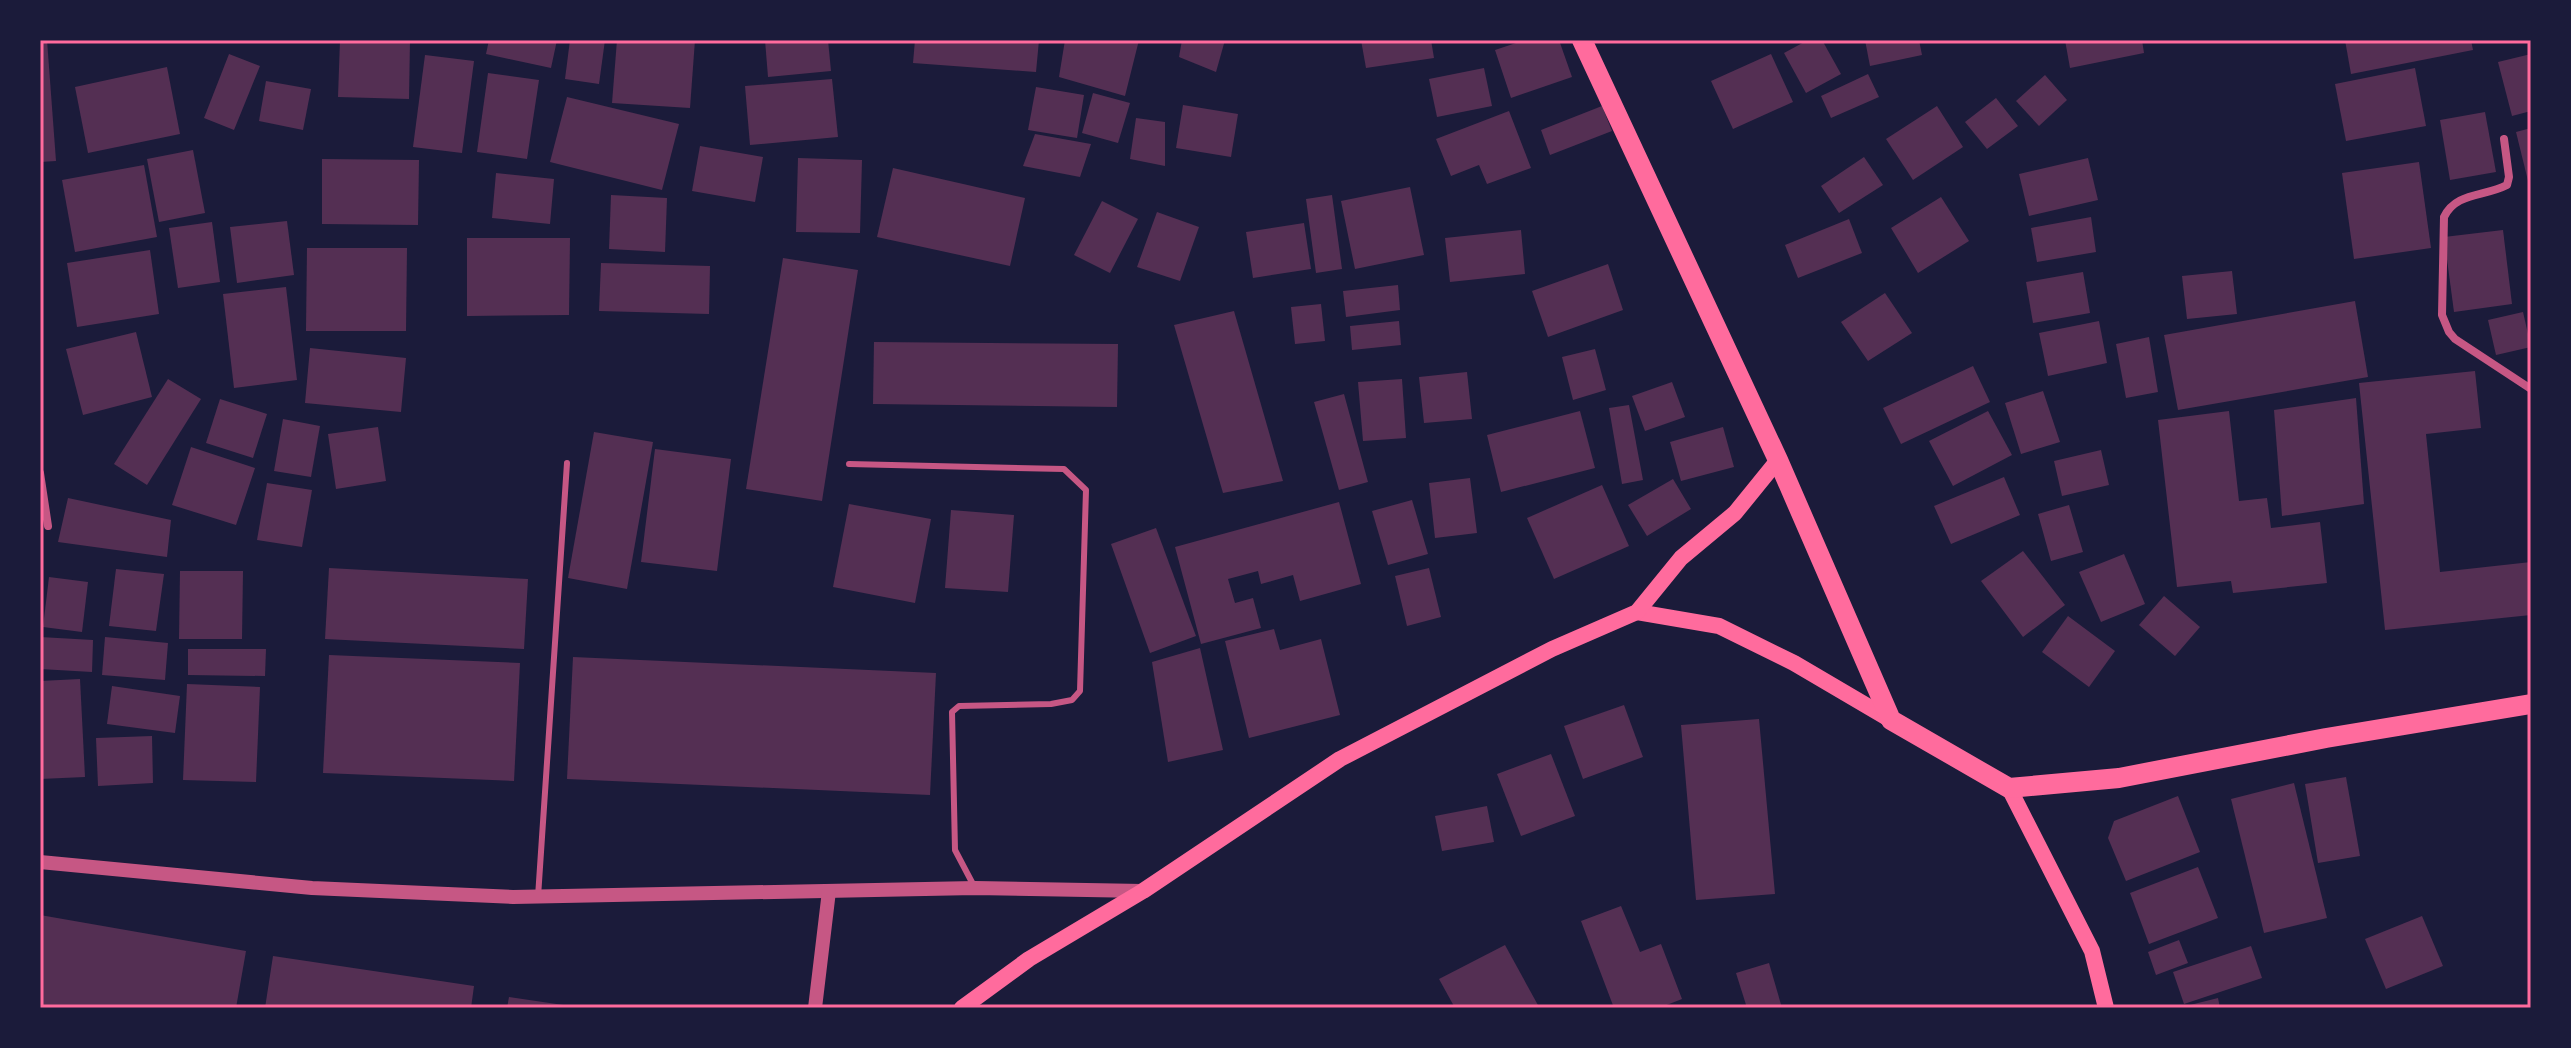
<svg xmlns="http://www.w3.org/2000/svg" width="2571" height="1048" font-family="'Archivo Narrow',sans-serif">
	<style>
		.building { fill: #542f53 }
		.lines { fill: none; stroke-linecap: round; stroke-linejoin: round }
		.service { stroke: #c65784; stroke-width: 6 }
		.minor { stroke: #c65784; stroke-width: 8 }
		.tertiary { stroke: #c65784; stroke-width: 14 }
		.secondary { stroke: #ff6b9d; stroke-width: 16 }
		.primary { stroke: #ff6b9d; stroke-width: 20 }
		.neatline { fill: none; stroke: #ff6b9d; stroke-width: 3 }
	</style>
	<rect width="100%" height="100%" fill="#1b1b3a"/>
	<!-- building -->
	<g class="building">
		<polygon points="40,40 47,40 56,161 40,162"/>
		<polygon points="340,40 410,40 409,99 338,97"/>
		<polygon points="489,40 557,40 551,68 486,54"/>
		<polygon points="570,40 605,40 599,84 565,79"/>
		<polygon points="617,40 695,40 690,108 612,103"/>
		<polygon points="765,40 828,40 831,71 768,77"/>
		<polygon points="915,40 1039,40 1036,72 913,63"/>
		<polygon points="1065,40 1139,40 1125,96 1059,77"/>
		<polygon points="1182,40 1225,40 1216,72 1179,57"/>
		<polygon points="1361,40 1431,40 1434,58 1366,68"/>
		<polygon points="1525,40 1559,40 1572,77 1511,98 1495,50"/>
		<polygon points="1808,40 1822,40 1841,74 1806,93 1784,53"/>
		<polygon points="1865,40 1919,40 1922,55 1870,66"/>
		<polygon points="2065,40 2142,40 2144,53 2070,68"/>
		<polygon points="2345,40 2471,40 2473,50 2351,74"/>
		<polygon points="229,54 260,66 234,130 204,118"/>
		<polygon points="1771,54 1793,102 1733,129 1711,81"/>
		<polygon points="2531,54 2531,111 2512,116 2498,62"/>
		<polygon points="425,55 474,61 462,153 413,147"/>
		<polygon points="167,67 180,134 88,153 75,87"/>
		<polygon points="1484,68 1492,106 1437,117 1429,79"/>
		<polygon points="2415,68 2426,126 2346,141 2335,84"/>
		<polygon points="488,73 539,80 527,159 477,152"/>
		<polygon points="1868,74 1879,97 1831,118 1821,96"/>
		<polygon points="2045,75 2067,100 2039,126 2016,101"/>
		<polygon points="832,79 838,137 750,145 745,86"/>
		<polygon points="266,81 311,89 303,130 259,121"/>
		<polygon points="1036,87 1084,95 1077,138 1028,130"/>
		<polygon points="1093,93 1130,103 1118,143 1082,133"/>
		<polygon points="567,97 679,124 662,190 550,162"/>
		<polygon points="1996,98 2018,126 1987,149 1965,122"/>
		<polygon points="1183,105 1238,114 1231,157 1176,148"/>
		<polygon points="1602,106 1612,131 1550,155 1541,130"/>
		<polygon points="1937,106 1963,147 1913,180 1886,139"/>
		<polygon points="1509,111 1531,168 1487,184 1479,165 1451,176 1436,139"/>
		<polygon points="2485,112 2496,172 2450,180 2440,120"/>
		<polygon points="1136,118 1165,122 1165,166 1130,159"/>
		<polygon points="2531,128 2531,189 2530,189 2516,132"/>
		<polygon points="1035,134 1091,144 1080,177 1023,166"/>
		<polygon points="700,146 763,157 755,202 692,191"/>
		<polygon points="193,150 205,213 159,222 147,159"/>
		<polygon points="1864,157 1883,185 1839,213 1821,186"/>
		<polygon points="798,158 862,160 860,233 796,232"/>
		<polygon points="2088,158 2098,200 2029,216 2019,174"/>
		<polygon points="322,159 419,160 418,225 322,224"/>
		<polygon points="2419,162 2431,248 2354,259 2342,173"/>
		<polygon points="144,165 157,237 75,252 62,180"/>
		<polygon points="893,168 1025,198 1010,266 877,237"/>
		<polygon points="496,173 554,179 550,224 492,218"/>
		<polygon points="1410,187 1424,255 1355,269 1341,201"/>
		<polygon points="611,195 667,198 665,252 609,249"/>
		<polygon points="1332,195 1342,269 1316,273 1306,199"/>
		<polygon points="1941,197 1969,241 1918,273 1891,228"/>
		<polygon points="1102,201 1138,219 1110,273 1074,255"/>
		<polygon points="1157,212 1199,227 1180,281 1137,267"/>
		<polygon points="2091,217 2096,252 2037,262 2031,228"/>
		<polygon points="1849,219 1862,253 1798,278 1785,245"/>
		<polygon points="287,221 294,275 237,283 230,227"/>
		<polygon points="212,222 220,282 178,288 169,228"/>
		<polygon points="1304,223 1311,269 1253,278 1246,232"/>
		<polygon points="1521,230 1525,274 1450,282 1445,238"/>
		<polygon points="2503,230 2512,304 2454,312 2444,237"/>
		<polygon points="467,238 570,238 569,315 467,316"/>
		<polygon points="307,248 407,248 406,331 306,331"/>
		<polygon points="150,250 159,314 77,327 67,263"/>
		<polygon points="783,258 858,270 822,501 746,489"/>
		<polygon points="601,263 710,266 709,314 599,311"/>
		<polygon points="1608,264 1623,310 1548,337 1532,291"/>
		<polygon points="2232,271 2237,314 2187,319 2182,276"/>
		<polygon points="2083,272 2090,313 2033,323 2026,282"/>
		<polygon points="1398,285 1400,310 1346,317 1343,291"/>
		<polygon points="286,287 297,380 234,388 223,294"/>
		<polygon points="1885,293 1912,333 1868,361 1841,322"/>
		<polygon points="2355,301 2368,377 2178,410 2164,335"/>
		<polygon points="1321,304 1325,341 1295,344 1291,307"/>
		<polygon points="1234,311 1283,481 1223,493 1174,325"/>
		<polygon points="2523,312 2531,347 2496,355 2488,320"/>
		<polygon points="1399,321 1401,345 1352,350 1350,326"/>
		<polygon points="2099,321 2107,363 2048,376 2039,333"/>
		<polygon points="136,332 152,397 83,415 66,349"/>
		<polygon points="2149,337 2158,392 2126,398 2116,344"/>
		<polygon points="874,342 1118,344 1117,407 873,404"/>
		<polygon points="310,348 406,358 401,412 305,403"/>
		<polygon points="1595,349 1606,390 1573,400 1562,357"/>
		<polygon points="1973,366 1990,402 1901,444 1883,408"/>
		<polygon points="2475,371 2481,428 2426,434 2440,572 2531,562 2531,615 2385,630 2359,383"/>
		<polygon points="1467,372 1472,419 1424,423 1419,377"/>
		<polygon points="168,379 201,399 147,485 114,464"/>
		<polygon points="1402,379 1406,438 1363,441 1358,382"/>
		<polygon points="1672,382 1685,417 1645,431 1632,396"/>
		<polygon points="2043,391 2060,442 2021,454 2005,403"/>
		<polygon points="1344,394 1368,482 1339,490 1314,402"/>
		<polygon points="2356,398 2364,504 2282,516 2274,410"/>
		<polygon points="220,399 267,414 253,458 206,443"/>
		<polygon points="1629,405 1643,480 1622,484 1609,408"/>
		<polygon points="1580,411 1595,468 1501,492 1487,435"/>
		<polygon points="1988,411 2012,455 1953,486 1929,441"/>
		<polygon points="2229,411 2239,501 2267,498 2271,528 2320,522 2327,583 2233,593 2231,581 2177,587 2158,420"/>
		<polygon points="283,419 320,426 311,477 274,471"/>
		<polygon points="378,427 386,481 336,489 328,434"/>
		<polygon points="1723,427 1734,467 1681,481 1670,442"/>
		<polygon points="594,432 653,442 627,589 568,578"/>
		<polygon points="191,447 255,468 236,525 172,505"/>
		<polygon points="655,449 731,459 717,571 641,562"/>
		<polygon points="2101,450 2109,485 2062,496 2054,461"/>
		<polygon points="2004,477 2020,515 1951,544 1934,506"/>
		<polygon points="1470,478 1477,533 1435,538 1429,483"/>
		<polygon points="1673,479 1691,509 1647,536 1628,505"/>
		<polygon points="267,483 312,490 302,547 257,540"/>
		<polygon points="1602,485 1629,546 1554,579 1527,518"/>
		<polygon points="68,498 171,520 167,557 58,542"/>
		<polygon points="1412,500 1428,554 1388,565 1372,511"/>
		<polygon points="1339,502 1361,584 1300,601 1293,575 1261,584 1258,571 1228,579 1235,603 1253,598 1261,628 1201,644 1175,547"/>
		<polygon points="849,504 931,519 915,603 833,587"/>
		<polygon points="2069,505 2083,552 2051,561 2038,514"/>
		<polygon points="951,510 1014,515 1008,592 945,588"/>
		<polygon points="1156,528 1196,636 1150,653 1111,544"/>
		<polygon points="2023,551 2065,605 2023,637 1981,581"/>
		<polygon points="2124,554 2145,604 2101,622 2079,572"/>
		<polygon points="329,568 528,579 524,649 325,639"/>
		<polygon points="1429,568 1441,617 1407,626 1395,576"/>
		<polygon points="116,569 164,574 156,631 109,626"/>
		<polygon points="180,571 243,571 242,639 179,639"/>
		<polygon points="49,577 88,582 82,632 43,627"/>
		<polygon points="2164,596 2200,627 2175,656 2139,625"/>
		<polygon points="2068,616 2115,651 2089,687 2042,652"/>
		<polygon points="1274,629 1280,650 1321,639 1340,715 1249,738 1225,641"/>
		<polygon points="40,637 93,640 92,672 40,669"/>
		<polygon points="105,637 168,643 165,680 102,675"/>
		<polygon points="1200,648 1223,750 1168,762 1152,662"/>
		<polygon points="188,649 266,649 265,676 188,675"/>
		<polygon points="329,655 520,663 514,781 323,773"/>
		<polygon points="573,657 936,673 930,795 567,779"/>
		<polygon points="80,679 85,777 40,779 40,681"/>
		<polygon points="187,684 260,687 256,782 183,780"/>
		<polygon points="112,686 180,696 175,733 107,724"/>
		<polygon points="1624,705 1643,757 1583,779 1564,726"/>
		<polygon points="1759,719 1775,894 1696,900 1681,725"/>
		<polygon points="152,736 153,783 98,786 96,738"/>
		<polygon points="1551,754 1575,816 1521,836 1497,774"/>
		<polygon points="2346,777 2360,856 2318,863 2305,784"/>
		<polygon points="2294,783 2327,918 2264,933 2231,799"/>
		<polygon points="2178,796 2200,852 2126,881 2108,838 2114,821"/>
		<polygon points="1487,806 1494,842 1442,851 1435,816"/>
		<polygon points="2198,867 2218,918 2149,944 2130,893"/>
		<polygon points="1621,906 1640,952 1661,944 1682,999 1659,1008 1614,1008 1581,921"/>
		<polygon points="40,915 246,951 236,1008 40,1008"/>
		<polygon points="2422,916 2443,966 2386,989 2365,939"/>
		<polygon points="2179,940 2188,963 2156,975 2148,952"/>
		<polygon points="1505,945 1539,1007 1455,1008 1439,979"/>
		<polygon points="2251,946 2262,978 2184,1004 2173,972"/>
		<polygon points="273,956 474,986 471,1008 265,1008"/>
		<polygon points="1769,963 1782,1008 1747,1008 1736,973"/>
		<polygon points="509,997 570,1006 570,1008 507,1008"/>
		<polygon points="2218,998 2220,1008 2182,1008 2182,1007"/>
	</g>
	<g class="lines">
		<!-- service -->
		<g class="service">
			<polyline points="849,464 1064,469 1086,490 1080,691 1072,700 1051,704 959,706 952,712 955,850 975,888"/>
			<polyline points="538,897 567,463"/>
		</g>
		<!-- minor -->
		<g class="minor">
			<path d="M 2504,139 L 2509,177 L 2507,185 C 2484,197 2456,192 2444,217 L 2442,315 L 2449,332 L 2455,339 L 2531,389"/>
			<polyline points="40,473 48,526"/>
		</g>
		<!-- tertiary -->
		<g class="tertiary">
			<polyline points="40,862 312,888 513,897 975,888 1143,891"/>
			<polyline points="815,1008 829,891"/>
		</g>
		<!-- secondary -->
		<g class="secondary">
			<polyline points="1637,612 1719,626 1794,663 1891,720"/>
			<polyline points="2009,788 2092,951 2106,1008"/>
			<polyline points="962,1008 1029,959 1143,891 1340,759 1552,649 1637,612 1681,558 1735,513 1778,460"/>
		</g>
		<!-- primary -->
		<polyline class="primary" points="1582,40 1778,460 1891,720 2009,788 2119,778 2326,738 2531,704"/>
	</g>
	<!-- border -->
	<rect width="2571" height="1048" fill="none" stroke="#1b1b3a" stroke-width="84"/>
	<rect x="42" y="42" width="2487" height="964" class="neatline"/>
</svg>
